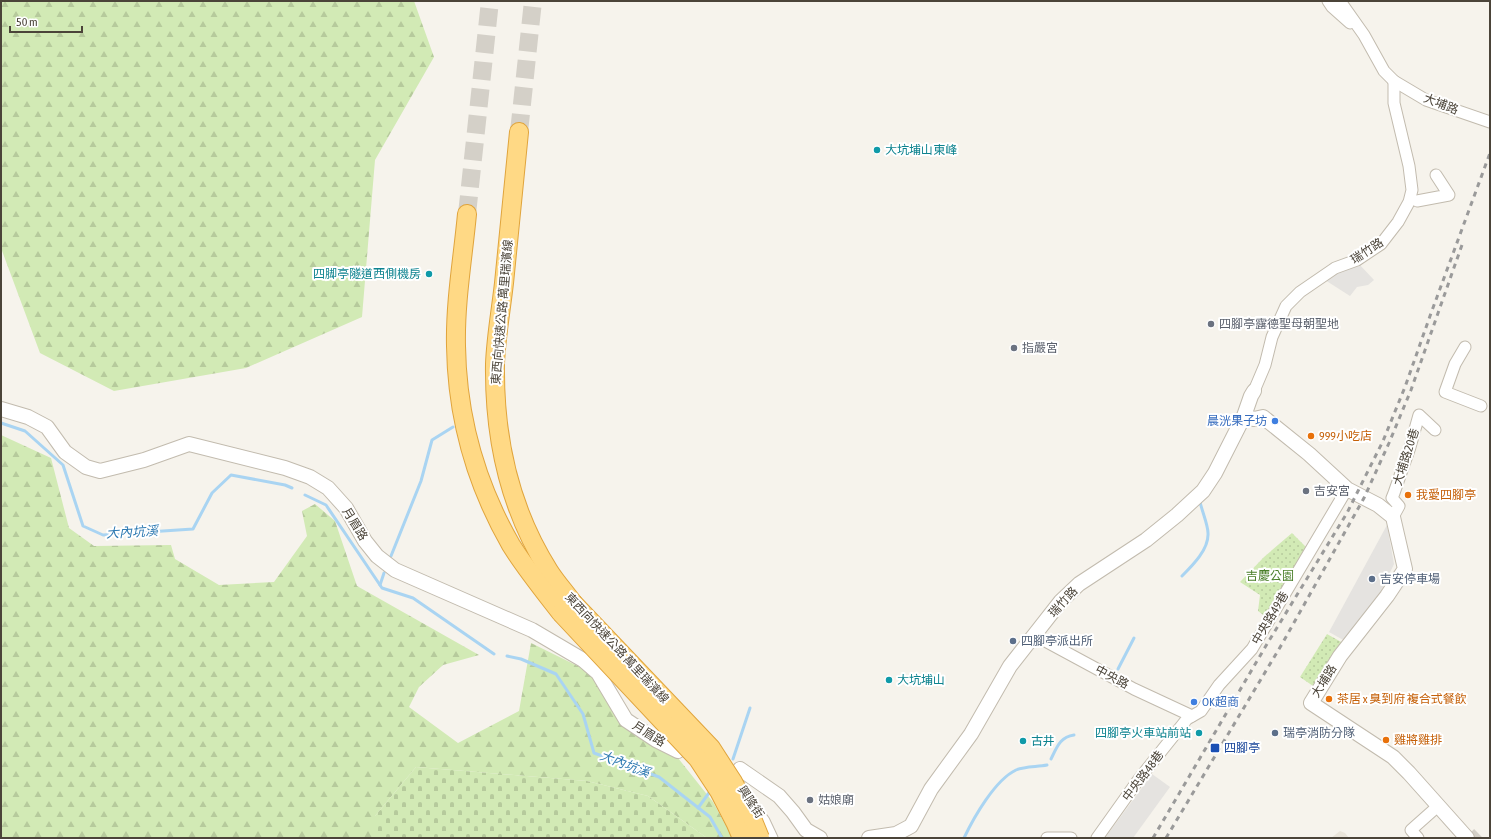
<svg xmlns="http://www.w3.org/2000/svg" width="1491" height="839" font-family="'Asap Condensed','Noto Sans TC',sans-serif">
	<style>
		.residential { fill: #eae5da }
		.forest { fill: url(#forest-firs) }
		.cemetery { fill: url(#cemetery-stones) }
		.park { fill: url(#park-dots) }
		.parking { fill: #e5e3e0 }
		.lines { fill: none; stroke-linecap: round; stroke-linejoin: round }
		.stream { stroke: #a9d4f2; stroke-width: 3 }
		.minor-tunnel { stroke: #d4d0c8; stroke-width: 11; stroke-dasharray: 11 5.5; stroke-linecap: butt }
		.trunk-tunnel { stroke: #d4d0c8; stroke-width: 18; stroke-dasharray: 18 9; stroke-linecap: butt }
		.minor-casing { stroke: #c2bbae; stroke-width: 13 }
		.tertiary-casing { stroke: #c2bbae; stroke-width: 16 }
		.trunk-casing { stroke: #e0a43c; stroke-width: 20 }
		.minor { stroke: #fff; stroke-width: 11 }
		.tertiary { stroke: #fff; stroke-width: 14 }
		.trunk { stroke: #ffd985; stroke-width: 18 }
		.rail { stroke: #9a9a9a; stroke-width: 3; stroke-dasharray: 5 5; stroke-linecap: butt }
		.trunk-bridge-casing { stroke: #e0a43c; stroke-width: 20; stroke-linecap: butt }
		.trunk-bridge { stroke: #ffd985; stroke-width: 18 }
		.culture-dot { fill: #0f9aa8; stroke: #fff; stroke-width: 1.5 }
		.worship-dot { fill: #6b7280; stroke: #fff; stroke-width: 1.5 }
		.shop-dot { fill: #3f7fe0; stroke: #fff; stroke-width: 1.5 }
		.food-dot { fill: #e8710a; stroke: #fff; stroke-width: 1.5 }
		.service-dot { fill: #5c6f8a; stroke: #fff; stroke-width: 1.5 }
		.transit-dot { fill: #1a4fb4; stroke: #fff; stroke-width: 1.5 }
		.labels { text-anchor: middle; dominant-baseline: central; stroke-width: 4; stroke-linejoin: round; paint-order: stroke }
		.street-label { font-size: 12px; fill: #4b4439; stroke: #fff }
		.culture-label { font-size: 12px; fill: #0d838f; stroke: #fff; text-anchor: start }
		.worship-label { font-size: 12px; fill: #5b616d; stroke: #fff; text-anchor: start }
		.shop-label { font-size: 12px; fill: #366cbe; stroke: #fff; text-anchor: end }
		.food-label { font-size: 12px; fill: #c56008; stroke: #fff; text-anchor: start }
		.park-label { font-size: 12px; fill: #4a7f2a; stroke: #fff }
		.service-label { font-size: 12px; fill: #4e5e75; stroke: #fff; text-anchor: start }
		.transit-label { font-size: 12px; fill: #164399; stroke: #fff; text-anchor: start }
		.water-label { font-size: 13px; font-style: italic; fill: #2e7ab2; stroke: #fff }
	</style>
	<defs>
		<pattern id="forest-firs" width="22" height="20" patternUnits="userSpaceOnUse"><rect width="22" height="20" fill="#d2eab5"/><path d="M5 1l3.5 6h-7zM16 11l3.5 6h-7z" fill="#b6ca9c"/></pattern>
		<pattern id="cemetery-stones" width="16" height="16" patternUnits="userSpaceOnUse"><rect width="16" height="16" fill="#d2eab5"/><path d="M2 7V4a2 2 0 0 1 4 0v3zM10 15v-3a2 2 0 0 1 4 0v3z" fill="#b6ca9c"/></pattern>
		<pattern id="park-dots" width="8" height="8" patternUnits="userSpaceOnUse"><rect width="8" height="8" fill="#d2eab5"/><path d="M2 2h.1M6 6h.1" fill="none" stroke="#b6ca9c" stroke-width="1.8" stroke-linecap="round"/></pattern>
	</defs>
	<rect width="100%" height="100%" fill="#f6f3ec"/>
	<!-- residential -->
	<polygon class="residential" points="1340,831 1345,833 1349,838 1331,838"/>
	<!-- forest -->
	<g class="forest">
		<polygon points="1,1 414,1 434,57 375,160 362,317 246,368 114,391 40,353 1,248"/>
		<polygon points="1,435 51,458 69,528 94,546 171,545 175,559 219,585 274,582 307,536 302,511 315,504 335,521 357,586 479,655 443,665 419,687 409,707 458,743 519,711 531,643 594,674 622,722 674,753 713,802 733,838 707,838 648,796 587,781 416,767 375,816 375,838 1,838"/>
	</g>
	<!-- cemetery -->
	<polygon class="cemetery" points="416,767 587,781 648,796 707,838 375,838 375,816"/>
	<!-- park -->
	<g class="park">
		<polygon points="1292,533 1307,548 1266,617 1258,611 1260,595 1240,582 1264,557"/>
		<polygon points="1327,634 1343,643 1313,686 1300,677"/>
	</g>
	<!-- parking -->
	<g class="parking">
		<polygon points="1358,263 1374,280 1368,285 1357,287 1350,296 1325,280 1339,270"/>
		<polygon points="1387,525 1394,564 1380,594 1345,641 1329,632"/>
		<polygon points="1152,774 1170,787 1133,838 1105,838"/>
	</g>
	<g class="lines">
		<!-- stream -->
		<g class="stream">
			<polyline points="1,423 25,431 63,465 83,526 103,535 193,529 212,493 231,475 285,485 292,488"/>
			<polyline points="305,495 326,505 382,588 413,598 494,654"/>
			<polyline points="391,556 421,481 432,440 453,427"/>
			<path d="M 1182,576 C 1193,565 1209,549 1208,533 C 1208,525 1202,511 1200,502"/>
			<polyline points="380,585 384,573"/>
			<polyline points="507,656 521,659 556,674 583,714 594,753 659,777 710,817 722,838"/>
			<polyline points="1118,669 1134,638"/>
			<polyline points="733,759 750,708"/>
			<path d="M 1051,759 C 1057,747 1060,737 1074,735"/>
			<polyline points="698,808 711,790"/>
			<path d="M 964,838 C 974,817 995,780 1016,770 C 1025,766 1037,767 1047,765"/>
		</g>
		<!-- minor-tunnel -->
		<polyline class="minor-tunnel" points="1473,838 1478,833"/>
		<!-- trunk-tunnel -->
		<g class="trunk-tunnel">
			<polyline points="519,132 533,1"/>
			<polyline points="467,214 490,1"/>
		</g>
		<defs>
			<g id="minor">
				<polyline points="1328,1 1332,7 1350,23"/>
				<polyline points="1340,1 1364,35 1384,71 1394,81 1426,100 1490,122"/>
				<polyline points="1417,201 1449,195 1436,175"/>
				<polyline points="1465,347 1455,364 1445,392 1481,406"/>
				<polyline points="1254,391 1265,365 1272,337 1286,306 1300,292 1335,268 1357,260 1381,244 1398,222 1409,202 1412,190 1409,166 1394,103 1394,81"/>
				<polyline points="1393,517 1399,506 1392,498 1394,493 1410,447 1419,415 1435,430"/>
				<polyline points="1034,635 1134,689 1192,716"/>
				<polyline points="753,806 764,821 772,838"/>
				<polyline points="1047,838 1071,838"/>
				<polyline points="1097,838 1139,779 1187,719 1201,711 1219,685 1252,649 1347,489"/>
				<polyline points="1418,838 1411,830 1438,806"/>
			</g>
			<g id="tertiary">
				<polyline points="1,409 28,417 47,427 65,452 86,467 100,471 144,460 189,444 285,468 310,477 328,488 346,508 365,541 377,556 395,570 532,630 583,660 598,673 626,720 656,740 678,751"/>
				<polyline points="1244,416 1254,419 1263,417 1309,454 1347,489 1378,505 1393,517 1405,569 1387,596 1340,656 1311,703 1393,757 1409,773 1467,838"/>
				<polyline points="740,769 779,796 793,812 806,830 820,838"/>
				<polyline points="869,838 896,834 911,826 931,789 971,734 1010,666 1061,601 1079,584 1146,540 1177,515 1203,491 1215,473 1244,416 1251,396 1254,391"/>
			</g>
			<g id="trunk">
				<path d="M 519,132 C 514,183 509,233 504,283 C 501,310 496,337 495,364 C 494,438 509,508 549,571 C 556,582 565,592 573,603"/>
				<path d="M 467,214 C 463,257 455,302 456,346 C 457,416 476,484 511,545 C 526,569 544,591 561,613"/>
			</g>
		</defs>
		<!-- minor casing -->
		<use href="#minor" class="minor-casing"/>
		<!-- tertiary casing -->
		<use href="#tertiary" class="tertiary-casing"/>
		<!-- trunk casing -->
		<use href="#trunk" class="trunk-casing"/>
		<!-- minor -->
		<use href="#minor" class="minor"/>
		<!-- tertiary -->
		<use href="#tertiary" class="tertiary"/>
		<!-- trunk -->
		<use href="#trunk" class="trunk"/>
		<!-- rail -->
		<g class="rail">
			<polyline points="1153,838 1267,644 1347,513 1383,441 1405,387 1430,316 1490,153"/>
			<polyline points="1166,838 1282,644 1364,498 1389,443 1411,390 1463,242"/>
		</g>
		<defs>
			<g id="trunk-bridge">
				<polyline points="573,603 711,748 733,782 751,816 760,838"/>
				<polyline points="561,613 698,759 719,791 736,824 742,838"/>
			</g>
		</defs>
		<!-- trunk-bridge casing -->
		<use href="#trunk-bridge" class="trunk-bridge-casing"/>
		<!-- trunk-bridge -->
		<use href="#trunk-bridge" class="trunk-bridge"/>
	</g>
	<!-- markers -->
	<g class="culture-dot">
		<circle cx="877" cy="150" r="4"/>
		<circle cx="429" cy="274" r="4"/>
		<circle cx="889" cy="680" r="4"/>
		<circle cx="1199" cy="733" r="4"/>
		<circle cx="1023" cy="741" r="4"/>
	</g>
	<g class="worship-dot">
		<circle cx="1211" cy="324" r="4"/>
		<circle cx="1014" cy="348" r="4"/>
		<circle cx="1306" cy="491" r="4"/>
		<circle cx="810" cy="800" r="4"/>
	</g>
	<g class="shop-dot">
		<circle cx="1275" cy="421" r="4"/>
		<circle cx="1194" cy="702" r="4"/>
	</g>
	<g class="food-dot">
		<circle cx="1311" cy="436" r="4"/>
		<circle cx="1408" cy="495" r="4"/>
		<circle cx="1329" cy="699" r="4"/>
		<circle cx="1386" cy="740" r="4"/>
	</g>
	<g class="service-dot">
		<circle cx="1372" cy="579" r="4"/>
		<circle cx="1013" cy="641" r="4"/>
		<circle cx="1275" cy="733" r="4"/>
	</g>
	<rect class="transit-dot" x="1210" y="743" width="10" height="10" rx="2"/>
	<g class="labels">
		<!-- street labels -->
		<g class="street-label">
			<text transform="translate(1441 104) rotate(21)">大埔路</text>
			<text transform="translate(1367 251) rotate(-33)">瑞竹路</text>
			<text transform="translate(502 312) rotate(-85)">東西向快速公路 萬里瑞濱線</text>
			<text transform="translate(1406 457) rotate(-72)">大埔路20巷</text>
			<text transform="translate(355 524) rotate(58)">月眉路</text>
			<text transform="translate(1063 602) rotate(-47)">瑞竹路</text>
			<text transform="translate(1270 618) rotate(-59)">中央路49巷</text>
			<text transform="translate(617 648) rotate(47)">東西向快速公路 萬里瑞濱線</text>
			<text transform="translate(1112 677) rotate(28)">中央路</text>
			<text transform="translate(1324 681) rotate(-58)">大埔路</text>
			<text transform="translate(649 734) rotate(32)">月眉路</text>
			<text transform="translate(1143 776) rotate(-53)">中央路48巷</text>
			<text transform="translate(751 802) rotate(56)">興隆街</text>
		</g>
		<!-- culture labels -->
		<g class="culture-label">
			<text x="885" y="150">大坑埔山東峰</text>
			<text x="421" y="274" text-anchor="end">四脚亭隧道西側機房</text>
			<text x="897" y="680">大坑埔山</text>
			<text x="1191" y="733" text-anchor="end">四腳亭火車站前站</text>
			<text x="1031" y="741">古井</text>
		</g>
		<!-- worship labels -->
		<g class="worship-label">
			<text x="1219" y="324">四腳亭露德聖母朝聖地</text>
			<text x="1022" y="348">指嚴宮</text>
			<text x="1314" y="491">吉安宮</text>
			<text x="818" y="800">姑娘廟</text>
		</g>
		<!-- shop labels -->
		<g class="shop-label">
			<text x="1267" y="421">晨洸果子坊</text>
			<text x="1202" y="702" text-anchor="start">OK超商</text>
		</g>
		<!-- food labels -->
		<g class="food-label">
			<text x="1319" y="436">999小吃店</text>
			<text x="1416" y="495">我愛四腳亭</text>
			<text x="1337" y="699">茶居 x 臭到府 複合式餐飲</text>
			<text x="1394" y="740">雞將雞排</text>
		</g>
		<!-- park labels -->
		<g class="park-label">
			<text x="1270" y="576">吉慶公園</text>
		</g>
		<!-- service labels -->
		<g class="service-label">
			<text x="1380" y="579">吉安停車場</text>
			<text x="1021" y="641">四腳亭派出所</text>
			<text x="1283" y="733">瑞亭消防分隊</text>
		</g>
		<!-- transit labels -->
		<g class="transit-label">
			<text x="1224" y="748">四腳亭</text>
		</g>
		<!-- water labels -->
		<g class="water-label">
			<text transform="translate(132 532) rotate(-3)">大內坑溪</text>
			<text transform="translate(625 764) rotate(21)">大內坑溪</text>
		</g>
	</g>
	<!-- border -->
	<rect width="1491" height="839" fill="none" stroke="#4b4439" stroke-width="4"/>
	<!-- scale -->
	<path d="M10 26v6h72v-6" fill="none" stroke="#4b4439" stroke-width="2"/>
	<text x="16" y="26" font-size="12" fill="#4b4439" stroke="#ffffff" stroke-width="3" paint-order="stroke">50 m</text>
</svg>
